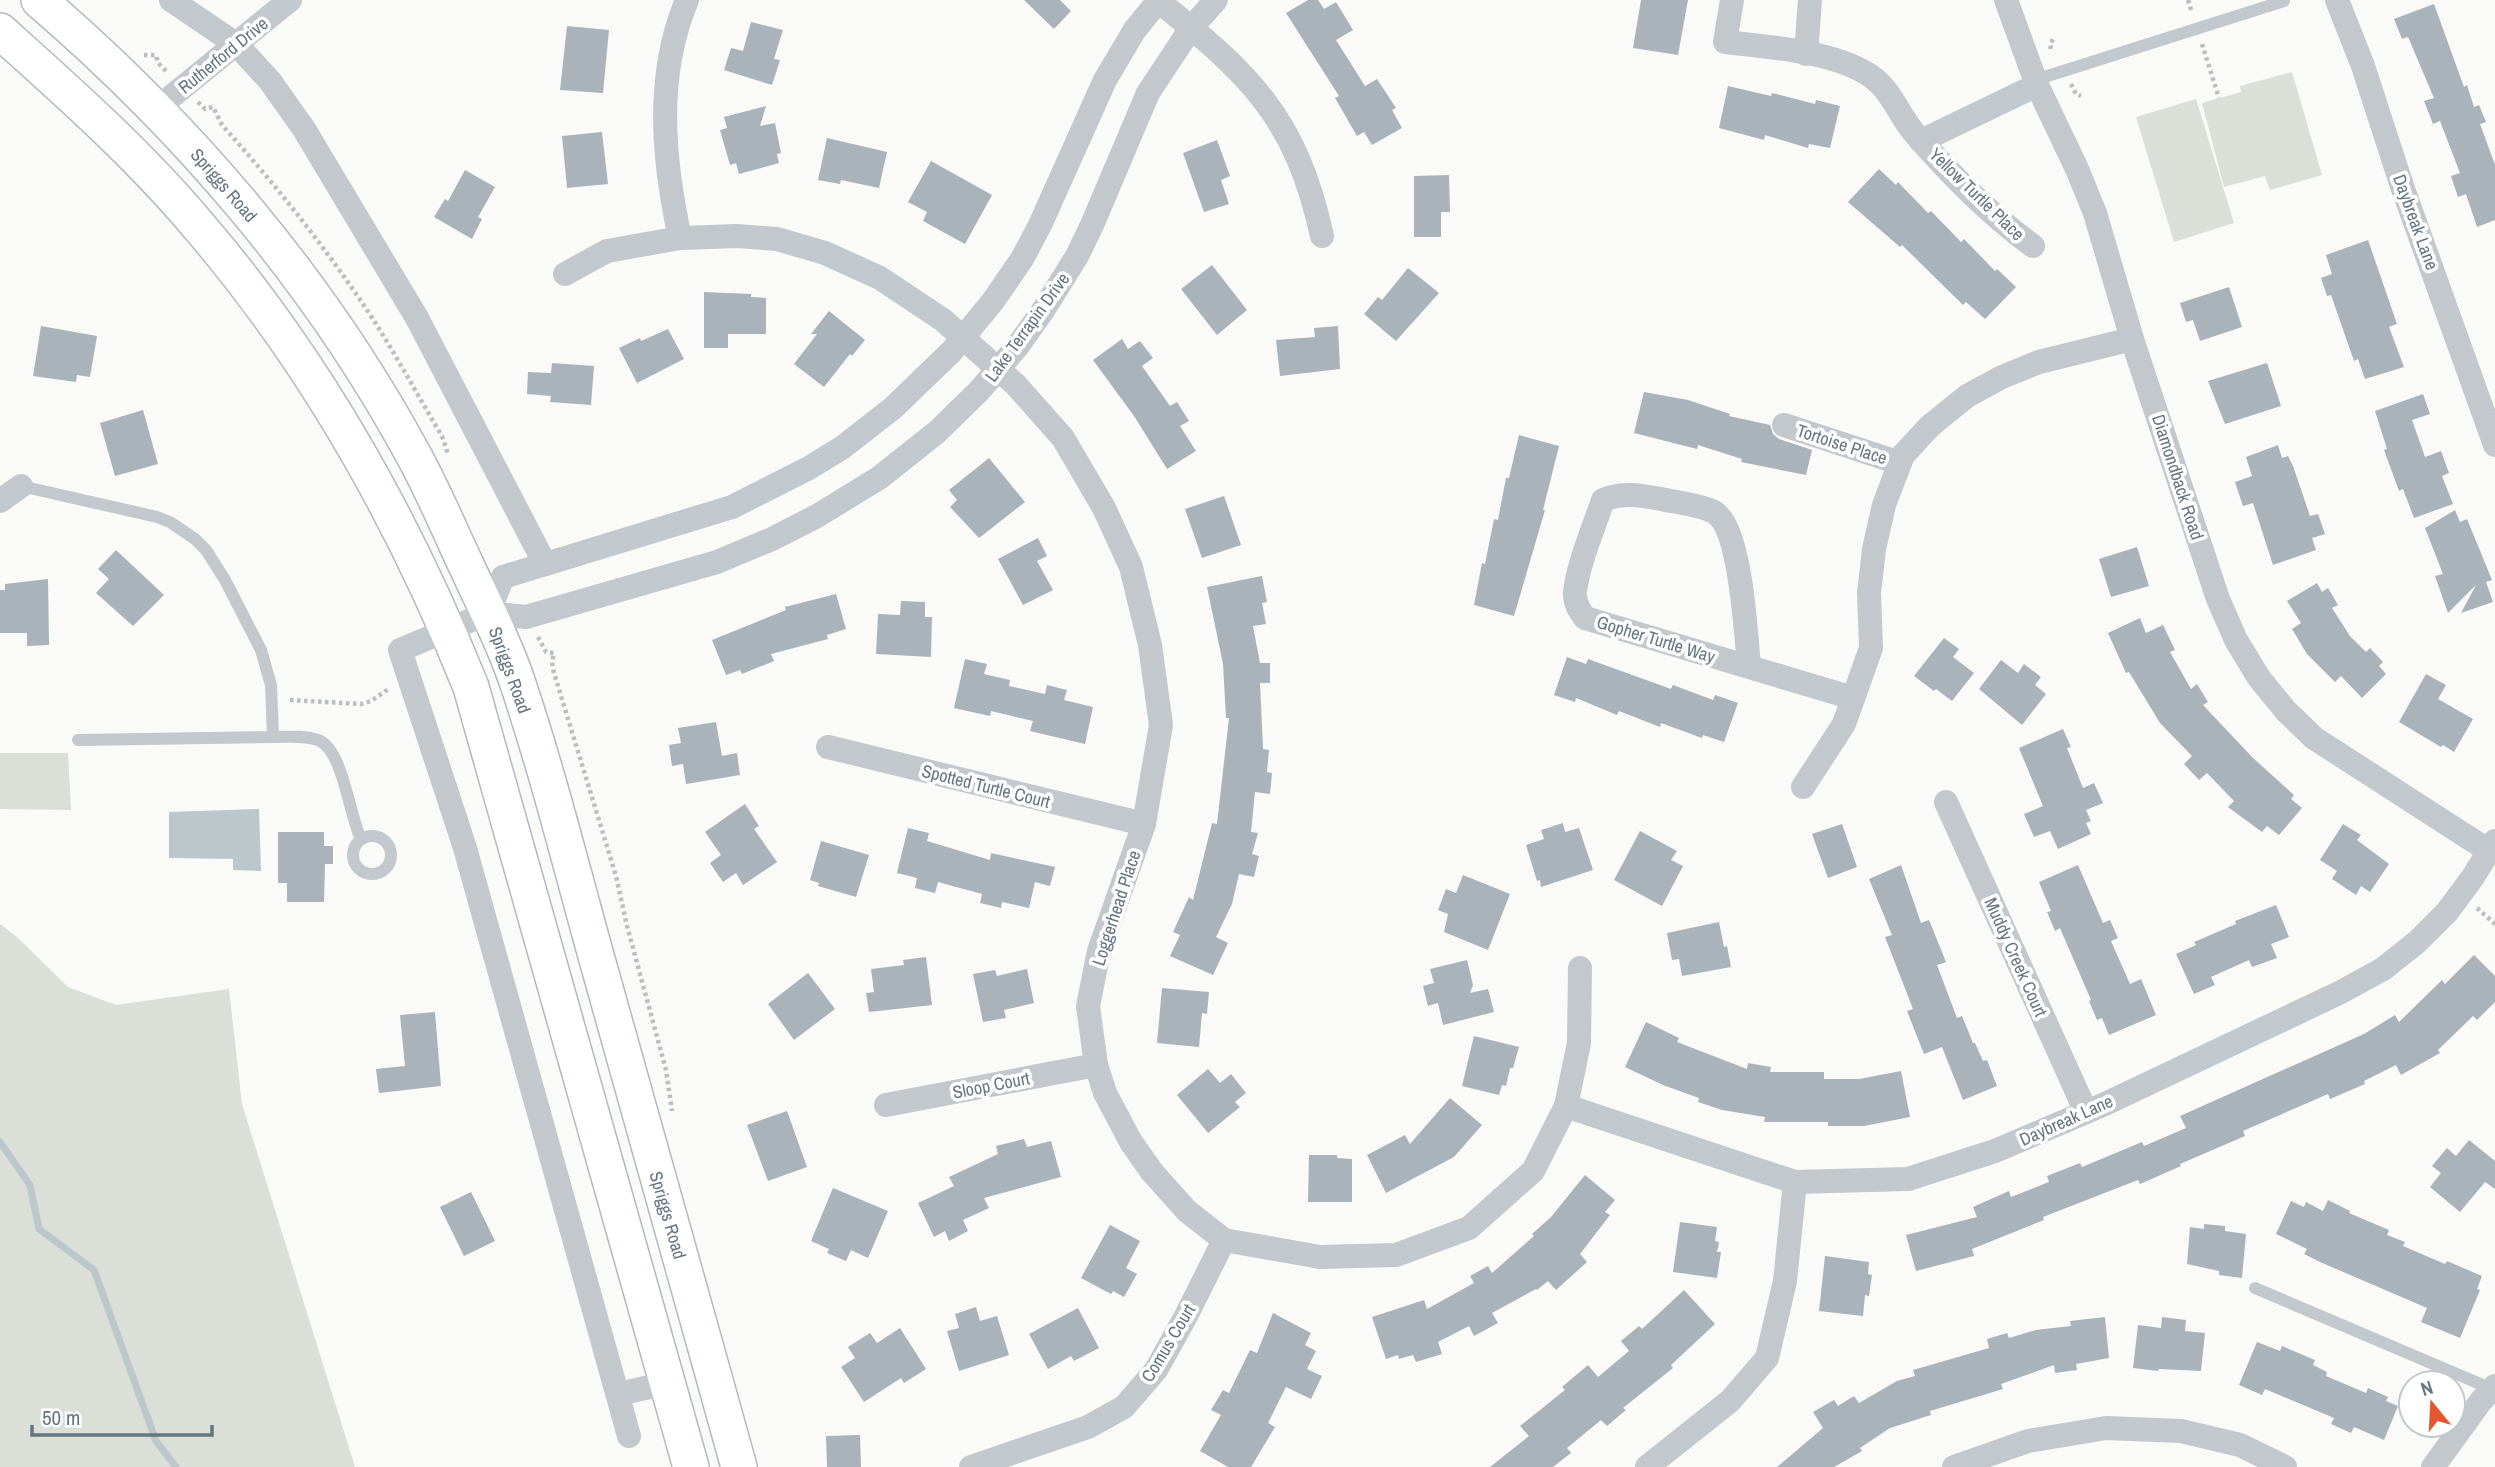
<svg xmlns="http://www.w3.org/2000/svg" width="2495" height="1467" font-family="'Archivo Narrow',sans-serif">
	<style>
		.green { fill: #dadfd7 }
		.water { fill: #bbc7cb }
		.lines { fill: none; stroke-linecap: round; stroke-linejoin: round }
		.stream { stroke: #bbc7cb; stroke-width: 7 }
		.building { fill: #aab3b9 }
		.secondary-casing { stroke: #b3babf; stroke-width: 38 }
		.path { stroke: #bbbfc2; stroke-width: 4.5; stroke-dasharray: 3.5 3.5; stroke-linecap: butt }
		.lane { stroke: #c3c8cc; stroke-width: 12 }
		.street { stroke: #c3c8cc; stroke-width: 24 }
		.secondary { stroke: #fff; stroke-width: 35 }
		.labels { text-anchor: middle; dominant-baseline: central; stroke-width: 7; stroke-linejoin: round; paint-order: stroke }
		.street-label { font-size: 18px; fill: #657683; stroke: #fff }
	</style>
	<rect width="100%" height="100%" fill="#fafaf8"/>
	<!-- green -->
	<g class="green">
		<polygon points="2292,72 2322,175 2270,190 2265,176 2224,187 2202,103 2241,92 2240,86"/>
		<polygon points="2196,99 2234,223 2174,242 2136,117"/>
		<polygon points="0,753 68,753 71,810 0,809"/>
		<polygon points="0,924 17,937 68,987 116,1005 229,989 242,1104 355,1467 0,1467"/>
	</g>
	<!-- water -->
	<polygon class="water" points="259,809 261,871 233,870 233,859 169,858 169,812"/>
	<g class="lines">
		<!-- stream -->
		<polyline class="stream" points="0,1142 30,1185 39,1229 94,1270 156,1441 176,1467"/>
	</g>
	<!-- building -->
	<g class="building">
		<polygon points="1024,0 1060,0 1071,11 1054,29"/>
		<polygon points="1308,0 1318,0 1324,9 1336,2 1353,30 1336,40 1365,86 1377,79 1396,108 1392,110 1402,128 1372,145 1364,132 1357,136 1335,98 1339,96 1286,13"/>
		<polygon points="1641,0 1688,0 1678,55 1633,48"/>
		<polygon points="2434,4 2464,87 2467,85 2474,107 2479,105 2486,122 2480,124 2495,165 2495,220 2477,227 2466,194 2458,197 2451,176 2460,173 2440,121 2433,124 2424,101 2434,98 2408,37 2402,39 2394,19"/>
		<polygon points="751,22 783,30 774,59 780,60 772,85 724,70 731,48 743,51"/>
		<polygon points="567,26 609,30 603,93 560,90"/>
		<polygon points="1728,86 1771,96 1772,93 1815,104 1816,100 1840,106 1830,148 1809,144 1808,148 1765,135 1764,140 1719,128"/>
		<polygon points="766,106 760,126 775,123 781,153 777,154 779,163 739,174 736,163 730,165 720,130 727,128 724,117"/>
		<polygon points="602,132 608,184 567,188 562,136"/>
		<polygon points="827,138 887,152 879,188 841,180 840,184 818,180"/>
		<polygon points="1217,140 1230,176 1221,180 1229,204 1204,212 1183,153"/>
		<polygon points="931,161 992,195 965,244 923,221 927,212 908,202"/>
		<polygon points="1879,169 1896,185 1898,182 1928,213 1931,211 1961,242 1964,239 1995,271 1997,269 2016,287 1985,319 1966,302 1963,305 1902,245 1900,247 1848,202"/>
		<polygon points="465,170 495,187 478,217 482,219 472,239 434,217 445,199 448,201"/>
		<polygon points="1449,175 1450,212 1441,212 1441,237 1414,237 1414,176"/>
		<polygon points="2368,240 2397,324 2389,327 2404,367 2365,379 2358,359 2354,361 2331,295 2327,296 2321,278 2332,274 2326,255"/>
		<polygon points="1212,265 1247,310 1217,335 1181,289"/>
		<polygon points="1408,268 1439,293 1396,341 1364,314 1378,297 1382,300"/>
		<polygon points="2229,287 2242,327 2200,341 2193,320 2186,322 2180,303"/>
		<polygon points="704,292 751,294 751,297 766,298 766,334 728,334 728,348 704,348"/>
		<polygon points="829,311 865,340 852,356 850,354 824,387 794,364 817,334 811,334"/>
		<polygon points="41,326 97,336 90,377 77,375 76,382 33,376"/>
		<polygon points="1338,326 1340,369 1280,376 1276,340 1315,337 1314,328"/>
		<polygon points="668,329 684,359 637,383 619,348 640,338 641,341"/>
		<polygon points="1122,339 1128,349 1140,341 1153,358 1142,366 1170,406 1177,402 1189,421 1180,426 1196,451 1167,469 1134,416 1093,360"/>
		<polygon points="552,363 594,366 591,405 550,402 551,396 527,394 528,372 551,373"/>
		<polygon points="2267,363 2281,406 2225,424 2208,381"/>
		<polygon points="1644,392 1688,400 1730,414 1729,416 1770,425 1773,434 1779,439 1812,450 1806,475 1741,462 1742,459 1698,445 1697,449 1634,433"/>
		<polygon points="2423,394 2430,414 2412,420 2425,457 2441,451 2449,473 2442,476 2453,504 2414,518 2403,489 2399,491 2384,450 2387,449 2375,411"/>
		<polygon points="143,410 158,464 115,476 100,423"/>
		<polygon points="1519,435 1559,446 1543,510 1545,510 1514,616 1474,605 1482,563 1485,564 1494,519 1498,520 1506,478 1509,478"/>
		<polygon points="2278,445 2282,458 2288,456 2293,466 2310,516 2318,514 2325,534 2312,538 2316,550 2273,565 2253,503 2243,506 2235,482 2252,476 2246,457"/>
		<polygon points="989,458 1025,502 979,538 950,507 957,500 949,490"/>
		<polygon points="1224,496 1241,545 1202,558 1185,509"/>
		<polygon points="2455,510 2460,522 2467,519 2492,580 2486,582 2493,602 2461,613 2476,585 2448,613 2435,576 2443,574 2425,528"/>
		<polygon points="1038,538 1047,556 1037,561 1053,590 1023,605 998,559"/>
		<polygon points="2137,547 2149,586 2111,597 2099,559"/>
		<polygon points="116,550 164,595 133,626 96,593 109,579 98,569"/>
		<polygon points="1262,576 1267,602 1262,603 1266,624 1253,626 1260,663 1270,663 1270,683 1260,683 1263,749 1269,750 1267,772 1272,773 1270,794 1255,792 1251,832 1258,833 1252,854 1259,856 1254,877 1239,874 1232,904 1216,937 1228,943 1213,975 1170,956 1180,935 1173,932 1189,897 1193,900 1212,823 1217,824 1229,718 1226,718 1223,664 1207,587"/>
		<polygon points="48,579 49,645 27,646 27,633 0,633 0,590 5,590 5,584"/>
		<polygon points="2317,583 2322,592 2328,588 2338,605 2332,608 2350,636 2366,652 2370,648 2383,662 2379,666 2386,674 2362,698 2341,676 2335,682 2307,654 2292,629 2301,623 2287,601"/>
		<polygon points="836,594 846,629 827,635 828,639 771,654 774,661 742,674 740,670 726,675 712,640 786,610 785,607"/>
		<polygon points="901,601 925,602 925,617 932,617 931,657 876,654 878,614 900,615"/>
		<polygon points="2140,618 2146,633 2163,625 2175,650 2170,652 2191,689 2197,684 2208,702 2203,705 2253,758 2294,795 2291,799 2302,808 2279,835 2267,826 2262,832 2228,807 2234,801 2207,773 2199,780 2184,764 2192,756 2160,723 2129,672 2126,673 2108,633"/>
		<polygon points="1944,638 1959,649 1953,657 1974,673 1952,701 1936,689 1934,691 1914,676"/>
		<polygon points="1567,657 1586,664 1588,659 1671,689 1673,685 1713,700 1715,695 1738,703 1724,742 1703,735 1702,738 1661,723 1660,727 1619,711 1617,715 1576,698 1575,702 1554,695"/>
		<polygon points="965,659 987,664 984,674 1010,680 1009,686 1045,694 1047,685 1067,690 1064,700 1093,707 1085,744 1030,731 1033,721 991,711 990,716 954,708"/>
		<polygon points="2001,660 2018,673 2024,664 2041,677 2035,685 2046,694 2022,725 1979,689"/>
		<polygon points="2426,674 2446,685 2438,699 2473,719 2454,752 2443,745 2441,747 2399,722"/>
		<polygon points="716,722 722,756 737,753 740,775 686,784 683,764 672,766 669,745 681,743 678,728"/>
		<polygon points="2063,729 2071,747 2067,748 2083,788 2094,783 2103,803 2086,810 2091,821 2086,823 2091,834 2058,849 2050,831 2034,837 2024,814 2043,806 2019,748"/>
		<polygon points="745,804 759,826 754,829 777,862 743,885 736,873 723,882 710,863 721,855 705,832"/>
		<polygon points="1563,823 1565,832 1579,828 1593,870 1541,887 1540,880 1537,881 1526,845 1544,839 1541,830"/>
		<polygon points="1842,824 1857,867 1828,878 1812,834"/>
		<polygon points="2343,824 2361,835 2357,840 2389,864 2370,892 2361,886 2356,895 2332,879 2337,871 2320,860"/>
		<polygon points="908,828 929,833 927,841 990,860 991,853 1055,867 1050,886 1035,882 1029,908 1002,902 1001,908 980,903 982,894 938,882 935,893 915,888 917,878 897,873"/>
		<polygon points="1640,831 1677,851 1671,860 1683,866 1662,906 1614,880"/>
		<polygon points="278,832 324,832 324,846 333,846 333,864 325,864 324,902 287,902 287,883 278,883"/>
		<polygon points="821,841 869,855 856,897 818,886 819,883 810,880"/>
		<polygon points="1901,865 1921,923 1929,920 1946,962 1937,965 1957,1018 1962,1016 1973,1043 1975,1043 1983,1061 1987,1060 1997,1086 1963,1100 1942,1047 1924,1054 1907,1011 1913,1009 1885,937 1892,935 1869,879"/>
		<polygon points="2078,865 2103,923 2110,920 2118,938 2111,941 2130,984 2141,979 2156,1015 2109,1035 2102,1018 2097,1020 2089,1001 2091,1000 2060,928 2055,931 2047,912 2051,911 2039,882"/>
		<polygon points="1463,875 1510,894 1488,950 1444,932 1448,914 1438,910 1446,889 1456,893"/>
		<polygon points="2276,905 2289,937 2271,944 2277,958 2252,967 2249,960 2211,977 2215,985 2194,994 2176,954 2196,945 2194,942 2236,924 2235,921"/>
		<polygon points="1719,922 1724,947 1727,946 1731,967 1682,976 1679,959 1672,960 1667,933"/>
		<polygon points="2474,955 2495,976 2495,1002 2477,1020 2473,1016 2438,1050 2440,1053 2401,1075 2396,1065 2364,1081 2365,1084 2330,1099 2328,1094 2243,1131 2245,1136 2180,1164 2181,1166 2140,1184 2138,1180 2043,1217 2044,1220 1972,1249 1974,1256 1916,1271 1906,1235 1977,1217 1973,1207 2009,1191 2011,1197 2049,1182 2047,1176 2080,1163 2082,1167 2142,1142 2144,1146 2186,1128 2180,1116 2364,1034 2395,1015 2399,1022 2442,980 2445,984"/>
		<polygon points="926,957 932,1005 869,1012 866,993 874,992 871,969 904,965 903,960"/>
		<polygon points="1467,960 1473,985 1470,993 1488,989 1494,1012 1443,1025 1438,1003 1428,1006 1423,986 1434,983 1430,969"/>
		<polygon points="1027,969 1034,1003 1004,1010 1006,1018 983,1022 973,974 995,970 997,976"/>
		<polygon points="808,973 835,1009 794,1040 768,1004"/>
		<polygon points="1162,988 1209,992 1207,1014 1202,1013 1199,1047 1157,1043"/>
		<polygon points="435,1012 441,1086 379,1093 376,1069 405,1066 400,1015"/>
		<polygon points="1646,1022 1679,1038 1677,1042 1747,1069 1748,1063 1771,1067 1770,1072 1824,1072 1824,1079 1859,1079 1901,1071 1910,1117 1864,1126 1828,1126 1828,1122 1764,1122 1765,1117 1722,1110 1698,1102 1699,1098 1663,1085 1625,1067"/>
		<polygon points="1474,1036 1519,1047 1513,1068 1510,1068 1506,1086 1502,1085 1499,1095 1462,1086"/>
		<polygon points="1208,1069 1220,1083 1231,1074 1246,1093 1235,1102 1240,1107 1208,1133 1177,1095"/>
		<polygon points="1450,1098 1482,1125 1454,1157 1386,1193 1367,1155 1405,1135 1410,1144"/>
		<polygon points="787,1111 807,1167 768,1181 747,1125"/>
		<polygon points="1024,1139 1027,1147 1051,1141 1061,1177 984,1198 989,1208 963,1220 968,1231 949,1241 945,1231 934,1237 918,1203 954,1186 949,1177 998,1154 996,1146"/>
		<polygon points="2469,1140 2495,1161 2495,1189 2485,1182 2460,1212 2430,1187 2441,1173 2432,1166 2447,1148 2456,1156"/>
		<polygon points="1309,1155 1337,1155 1337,1158 1352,1159 1352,1202 1308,1202"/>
		<polygon points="1585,1175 1615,1200 1605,1212 1610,1215 1580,1254 1587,1262 1556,1290 1548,1281 1537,1290 1536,1289 1492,1313 1498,1323 1474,1336 1469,1326 1438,1342 1442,1354 1416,1362 1413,1355 1399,1359 1398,1355 1386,1359 1372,1317 1424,1300 1427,1309 1474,1283 1470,1276 1488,1266 1492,1273 1534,1236 1532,1234 1551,1217"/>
		<polygon points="833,1188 888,1211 868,1258 851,1250 846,1261 827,1253 829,1249 811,1241"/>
		<polygon points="471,1192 495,1241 464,1256 440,1207"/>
		<polygon points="2328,1200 2350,1211 2349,1213 2389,1230 2387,1235 2405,1242 2403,1246 2445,1264 2447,1261 2482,1276 2477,1289 2480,1290 2460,1338 2421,1322 2427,1308 2320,1262 2304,1254 2307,1249 2276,1234 2291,1201 2304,1207 2306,1202 2323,1211"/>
		<polygon points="1680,1222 1717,1227 1715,1241 1719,1242 1717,1252 1721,1252 1717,1278 1673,1272"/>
		<polygon points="2204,1224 2225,1226 2225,1231 2246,1234 2242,1278 2219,1275 2219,1271 2187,1264 2190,1227 2204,1229"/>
		<polygon points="1110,1225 1140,1241 1126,1268 1137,1274 1124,1297 1113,1291 1111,1294 1081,1278"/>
		<polygon points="1825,1256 1869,1262 1868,1274 1872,1275 1869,1296 1865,1295 1863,1316 1819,1311"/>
		<polygon points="1684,1290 1715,1324 1671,1365 1673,1368 1623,1408 1626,1410 1607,1426 1601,1420 1567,1448 1571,1453 1553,1467 1490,1467 1529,1436 1520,1426 1565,1390 1562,1387 1588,1365 1598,1377 1629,1351 1621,1341 1639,1326 1642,1329"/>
		<polygon points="976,1307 980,1321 997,1316 1009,1355 959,1371 947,1331 959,1328 955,1314"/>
		<polygon points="1078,1308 1099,1348 1074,1361 1071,1356 1048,1369 1029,1334"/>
		<polygon points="1273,1313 1311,1333 1305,1345 1316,1351 1307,1369 1322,1376 1311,1399 1286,1387 1268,1423 1275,1427 1251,1467 1228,1467 1200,1451 1221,1415 1211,1410 1223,1390 1229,1393 1250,1350 1257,1353"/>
		<polygon points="2105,1317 2109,1358 2076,1364 2077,1370 2055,1373 2054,1365 2001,1384 2003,1389 1930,1411 1931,1415 1890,1428 1860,1448 1862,1451 1834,1467 1777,1467 1823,1428 1813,1412 1834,1400 1838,1406 1854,1396 1859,1403 1897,1381 1915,1376 1913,1370 1989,1348 1987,1339 2007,1333 2009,1338 2036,1330 2071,1326 2070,1321"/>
		<polygon points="2162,1317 2186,1320 2185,1331 2205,1333 2201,1371 2159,1369 2158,1371 2133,1368 2138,1325 2161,1328"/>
		<polygon points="900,1328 926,1369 904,1383 901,1378 864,1402 841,1367 855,1358 848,1347 870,1333 877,1343"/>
		<polygon points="2257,1342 2280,1351 2282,1346 2315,1360 2313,1365 2327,1372 2326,1376 2366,1393 2368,1388 2388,1397 2386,1401 2398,1406 2384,1440 2354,1427 2351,1433 2331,1424 2334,1418 2265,1389 2262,1395 2239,1385"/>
		<polygon points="860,1435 861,1467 827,1467 826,1436"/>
	</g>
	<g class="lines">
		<defs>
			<g id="secondary">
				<path d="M 39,0 C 188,128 319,281 413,454 C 433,490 449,529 467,567 C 484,604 504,642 517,681 C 549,776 573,874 600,970 C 646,1135 693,1301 739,1467"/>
				<path d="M 0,31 C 68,92 138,154 197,224 C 315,361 404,520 471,687 L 691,1467"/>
			</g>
		</defs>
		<!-- secondary casing -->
		<use href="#secondary" class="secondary-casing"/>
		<!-- path -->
		<g class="path">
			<polyline points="2188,0 2192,13"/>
			<polyline points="2202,44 2219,98"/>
			<polyline points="2051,49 2050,45 2053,39"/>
			<polyline points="144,55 156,55 158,63 166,71"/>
			<polyline points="2071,84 2076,94 2081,96"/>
			<path d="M 198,102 L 205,109 L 213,107 L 222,125 C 273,182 322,243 365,307 C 393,349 416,393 442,436 L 448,454"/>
			<polyline points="538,637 546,652 554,653 552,662 554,673 616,876 627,926 666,1070 672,1111"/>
			<polyline points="290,700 361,704 371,701 390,688"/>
			<polyline points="2477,908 2495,924"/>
		</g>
		<!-- lane -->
		<g class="lane">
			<polyline points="2035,80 2284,1"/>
			<polyline points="21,486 157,517 170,522 195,539 206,550 225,580 261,650 271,685 273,737 78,740"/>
			<path d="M 273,737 C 288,737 304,735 318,740 C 343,749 349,815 361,839"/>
			<circle cx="372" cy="855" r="19"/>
			<polyline points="2255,1288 2492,1389"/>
		</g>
		<!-- street -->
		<g class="street">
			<polyline points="171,0 236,44 270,81 304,129 417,318 545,564"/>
			<path d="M 1157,0 C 1249,74 1296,116 1322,236"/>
			<path d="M 1732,0 L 1725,42 C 1769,47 1829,51 1866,73 C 1891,87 1898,115 1916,135 C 1951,175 1990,215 2033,246"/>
			<polyline points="2006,0 2037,85 2077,169 2095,213 2132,339 2218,599 2236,640 2259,678 2286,711 2314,738 2489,851"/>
			<polyline points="2337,0 2363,66 2402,186 2495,445"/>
			<polyline points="1806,54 1810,0"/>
			<polyline points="155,110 290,0"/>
			<polyline points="1921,141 2037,85"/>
			<path d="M 680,238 C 663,159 655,76 687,0"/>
			<polyline points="565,274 607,251 680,238 737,236 777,239 825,253 880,278 943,320 1016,385 1063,438 1104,508 1131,567 1150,645 1161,725 1144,824 1099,951 1088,1006 1096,1065 1105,1093 1131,1142 1152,1172 1187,1211 1224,1240 1320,1257 1396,1255 1469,1228 1533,1171 1566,1106 1579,1043 1580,968"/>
			<polyline points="1784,425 1900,463"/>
			<polyline points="0,501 21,486"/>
			<polyline points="488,613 503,577 732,507 809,468 843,447 893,408 952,351 993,301 1022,259 1040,225 1105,80 1134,31 1159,0"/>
			<path d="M 1749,667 C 1746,635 1741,527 1714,512 C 1701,505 1680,503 1666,500 C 1644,496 1625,491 1603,500 C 1594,527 1578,564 1575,592 C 1574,602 1579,610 1585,618 L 1853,698"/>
			<polyline points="828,747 1144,824"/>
			<polyline points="1803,787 1844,724 1871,648 1869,593 1874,549 1884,505 1903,455 1930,426 1967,396 2002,377 2039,362 2132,339"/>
			<polyline points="1946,802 2086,1112"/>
			<polyline points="886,1105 1096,1065"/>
			<polyline points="1566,1106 1795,1182 1908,1179 1995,1151 2105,1104 2339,993 2383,969 2417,942 2447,912 2473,877 2495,841"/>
			<polyline points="618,1394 668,1383"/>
			<polyline points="629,1436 465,848 400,650 488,613 526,617 717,562 772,539 817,516 879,478 937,432 979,391 1017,347 1044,309 1077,256 1092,225 1148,93 1191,28 1216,0"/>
			<polyline points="971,1467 1088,1427 1124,1407 1156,1370 1186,1316 1224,1240"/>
			<polyline points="1647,1467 1730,1401 1767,1358 1785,1281 1795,1182"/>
			<polyline points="1954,1467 2028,1441 2106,1428 2181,1431 2240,1445 2285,1467"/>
			<polyline points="2433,1467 2481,1401 2495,1386"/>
		</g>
		<!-- secondary -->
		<use href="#secondary" class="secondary"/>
	</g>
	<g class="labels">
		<!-- street labels -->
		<g class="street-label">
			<text transform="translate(223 55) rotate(-39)">Rutherford Drive</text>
			<text transform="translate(224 185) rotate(49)">Spriggs Road</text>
			<text transform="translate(1977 194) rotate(44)">Yellow Turtle Place</text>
			<text transform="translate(2416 222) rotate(70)">Daybreak Lane</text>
			<text transform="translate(1027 327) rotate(-54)">Lake Terrapin Drive</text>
			<text transform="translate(1842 444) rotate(18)">Tortoise Place</text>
			<text transform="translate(2178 477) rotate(72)">Diamondback Road</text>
			<text transform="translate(1656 639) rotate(17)">Gopher Turtle Way</text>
			<text transform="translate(510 670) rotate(70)">Spriggs Road</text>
			<text transform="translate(986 786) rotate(14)">Spotted Turtle Court</text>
			<text transform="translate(1116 908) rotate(-72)">Loggerhead Place</text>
			<text transform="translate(2016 957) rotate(66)">Muddy Creek Court</text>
			<text transform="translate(991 1085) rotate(-11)">Sloop Court</text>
			<text transform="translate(2066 1120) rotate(-24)">Daybreak Lane</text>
			<text transform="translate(668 1215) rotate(74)">Spriggs Road</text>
			<text transform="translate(1168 1343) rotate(-59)">Comus Court</text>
		</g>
	</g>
	<!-- north arrow -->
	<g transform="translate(2432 1404) rotate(342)"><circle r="33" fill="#ffffff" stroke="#c1c8cd" stroke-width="2"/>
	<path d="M0-5L12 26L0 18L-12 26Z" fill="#e4572e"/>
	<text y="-10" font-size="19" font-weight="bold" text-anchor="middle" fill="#657683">N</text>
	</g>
	<!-- scale -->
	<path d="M32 1425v10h180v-10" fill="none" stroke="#657683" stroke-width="3.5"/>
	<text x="42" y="1425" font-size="21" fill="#657683" stroke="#ffffff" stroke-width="5" paint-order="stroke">50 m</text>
</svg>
